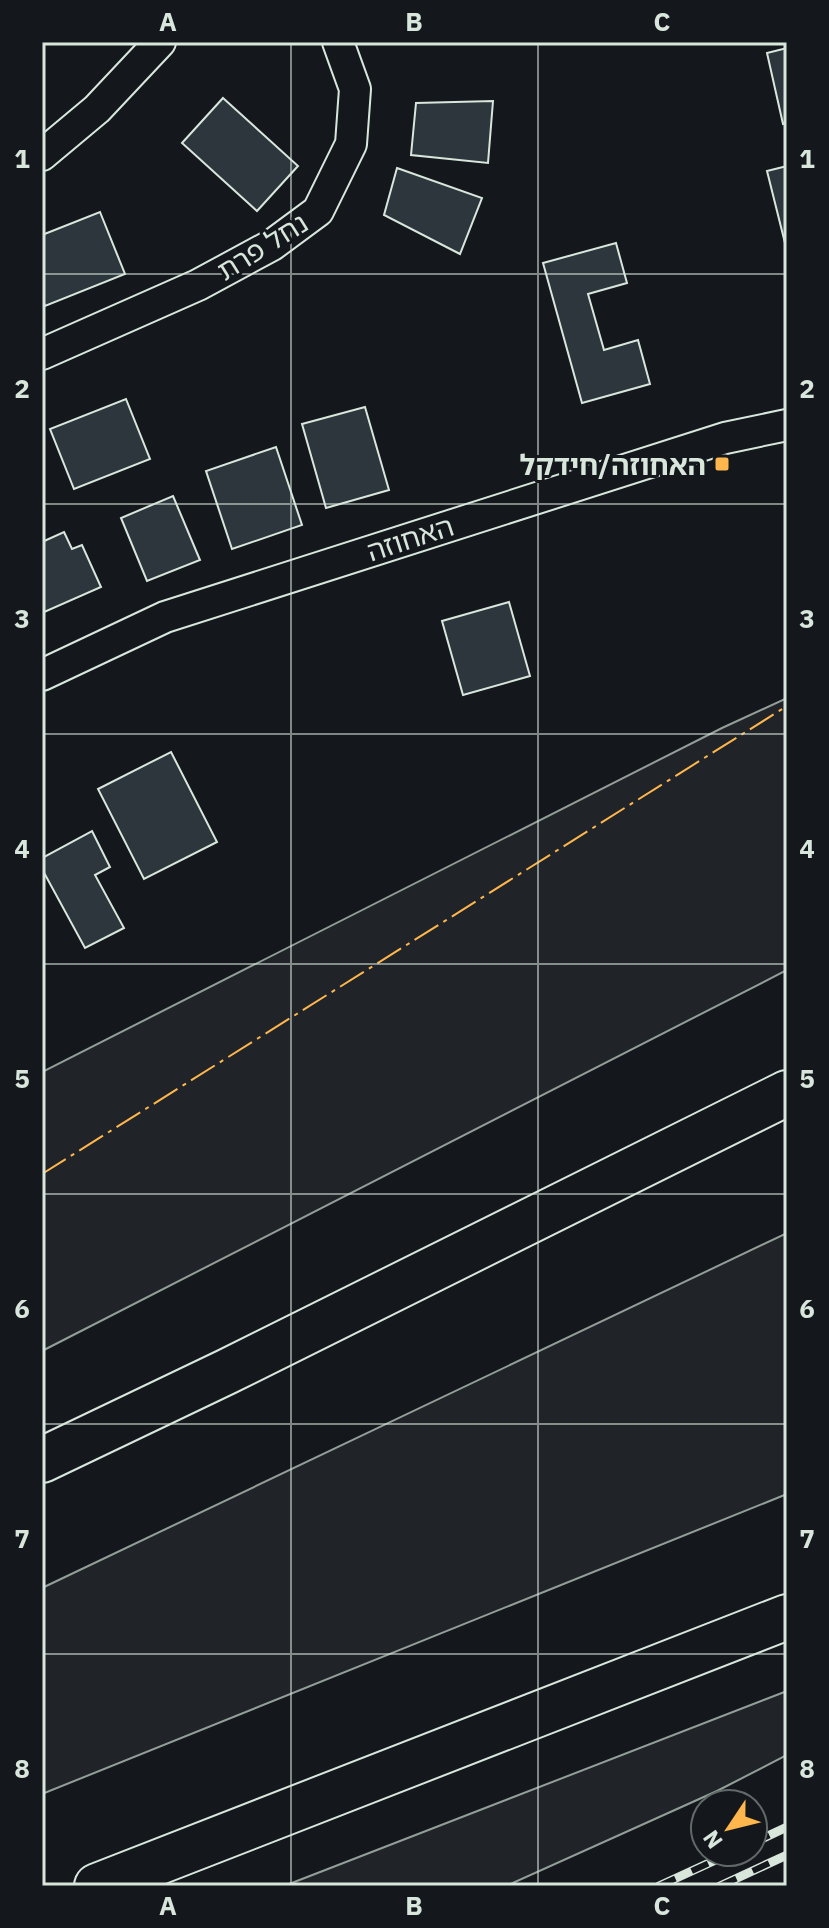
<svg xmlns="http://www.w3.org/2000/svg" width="829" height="1928" font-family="'IBM Plex Sans','Noto Sans Hebrew',sans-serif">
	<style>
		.green { fill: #202428; stroke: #939e99; stroke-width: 2 }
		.building { fill: #2c363c; stroke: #d8e6dc; stroke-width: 2 }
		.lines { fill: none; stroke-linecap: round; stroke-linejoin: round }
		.minor-casing { stroke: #d8e6dc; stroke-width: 34 }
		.trunk-casing { stroke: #d8e6dc; stroke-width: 48 }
		.minor { stroke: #14181c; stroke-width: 30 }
		.trunk { stroke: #14181c; stroke-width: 44 }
		.rail-casing { stroke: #d8e6dc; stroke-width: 9 }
		.rail { stroke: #14181c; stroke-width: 6; stroke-dasharray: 18; stroke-linecap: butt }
		.power { stroke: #ffb74d; stroke-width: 2; stroke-dasharray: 28 6 4 6; stroke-linecap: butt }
		.grid { fill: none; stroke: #d8e6dc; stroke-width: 2; stroke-opacity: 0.55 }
		.poi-dot { fill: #ffb74d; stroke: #14181c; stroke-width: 3 }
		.labels { text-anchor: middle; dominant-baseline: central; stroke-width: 6; stroke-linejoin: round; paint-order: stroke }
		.street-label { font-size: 28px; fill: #d8e6dc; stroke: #14181c }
		.poi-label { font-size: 28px; font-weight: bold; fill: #d8e6dc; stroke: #14181c; text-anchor: end }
		.neatline { fill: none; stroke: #d8e6dc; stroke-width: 3 }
		.grid-label { font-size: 26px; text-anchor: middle; font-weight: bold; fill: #d8e6dc }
	</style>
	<rect width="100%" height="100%" fill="#14181c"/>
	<!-- green -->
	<g class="green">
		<polygon points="787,698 787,970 42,1351 42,1072 722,728"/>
		<polygon points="787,1233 787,1494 42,1794 42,1588"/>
		<polygon points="787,1691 787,1755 717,1791 506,1886 284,1886"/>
	</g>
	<!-- building -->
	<g class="building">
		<polygon points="787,48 787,123 783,124 767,53"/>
		<polygon points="223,98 298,166 257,211 182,143"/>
		<polygon points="493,101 488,163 411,155 416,103"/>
		<polygon points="787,166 787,243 785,243 767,171"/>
		<polygon points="397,168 482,198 460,254 384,215"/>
		<polygon points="100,212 125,274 45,306 42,297 42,235"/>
		<polygon points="616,243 627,283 588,294 604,350 638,340 650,384 582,403 543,263"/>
		<polygon points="126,399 150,459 74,489 50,429"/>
		<polygon points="365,407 389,490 326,508 302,424"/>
		<polygon points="276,447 302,525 232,549 206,471"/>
		<polygon points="173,496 200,560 147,581 121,518"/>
		<polygon points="64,532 72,549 82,545 101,587 42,613 42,542"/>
		<polygon points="509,602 530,676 463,695 442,621"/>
		<polygon points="171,752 217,842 144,879 98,789"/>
		<polygon points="92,831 110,867 95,875 124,928 85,948 42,869 42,858"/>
	</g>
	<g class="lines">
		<defs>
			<g id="minor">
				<polyline points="42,155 97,109 160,42"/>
				<polyline points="42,354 198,285 272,245 318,211 351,144 355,89 338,42"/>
				<polyline points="42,675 165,617 725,438 787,425"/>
			</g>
			<g id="trunk">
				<polyline points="42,1460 226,1372 787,1093"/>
				<polyline points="97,1886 787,1617"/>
			</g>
		</defs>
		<!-- minor casing -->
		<use href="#minor" class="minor-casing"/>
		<!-- trunk casing -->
		<use href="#trunk" class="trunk-casing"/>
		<!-- minor -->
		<use href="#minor" class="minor"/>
		<!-- trunk -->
		<use href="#trunk" class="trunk"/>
		<defs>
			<g id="rail">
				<polyline points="753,1843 787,1827"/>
				<polyline points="659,1886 733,1852"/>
				<polyline points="720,1886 787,1855"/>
			</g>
		</defs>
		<!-- rail casing -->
		<use href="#rail" class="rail-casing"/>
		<!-- rail -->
		<use href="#rail" class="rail"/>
		<!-- power -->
		<polyline class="power" points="42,1174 787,706"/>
	</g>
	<!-- grid -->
	<path class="grid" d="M 291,42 L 291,1886M 538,42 L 538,1886M 42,274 L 787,274M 42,504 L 787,504M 42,734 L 787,734M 42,964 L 787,964M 42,1194 L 787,1194M 42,1424 L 787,1424M 42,1654 L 787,1654"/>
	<!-- markers -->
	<rect class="poi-dot" x="714" y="456" width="16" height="16" rx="4"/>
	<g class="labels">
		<!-- street labels -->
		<g class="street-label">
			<text transform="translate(262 246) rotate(-32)">נחל פרת</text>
			<text transform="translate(410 538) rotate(-18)">האחוזה</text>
		</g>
		<!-- poi labels -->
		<g class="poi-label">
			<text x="706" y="464">האחוזה/חידקל</text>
		</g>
	</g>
	<!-- border -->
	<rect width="829" height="1928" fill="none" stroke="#14181c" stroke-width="88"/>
	<!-- north arrow -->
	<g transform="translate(729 1828) rotate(235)"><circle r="38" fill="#14181c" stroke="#626a69" stroke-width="2"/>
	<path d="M0-6L14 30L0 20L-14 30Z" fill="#ffb74d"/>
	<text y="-12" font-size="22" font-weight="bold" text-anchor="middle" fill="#d8e6dc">N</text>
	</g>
	<rect x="44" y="44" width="741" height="1840" class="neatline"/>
	<g class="grid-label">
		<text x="168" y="31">A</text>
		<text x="414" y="31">B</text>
		<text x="662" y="31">C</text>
		<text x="22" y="168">1</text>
		<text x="807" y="168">1</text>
		<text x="22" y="398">2</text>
		<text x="807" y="398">2</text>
		<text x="22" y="628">3</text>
		<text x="807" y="628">3</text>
		<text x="22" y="858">4</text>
		<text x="807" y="858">4</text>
		<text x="22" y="1088">5</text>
		<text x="807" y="1088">5</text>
		<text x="22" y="1318">6</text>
		<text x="807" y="1318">6</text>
		<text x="22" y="1548">7</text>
		<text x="807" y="1548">7</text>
		<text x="22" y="1778">8</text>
		<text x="807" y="1778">8</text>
		<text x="168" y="1915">A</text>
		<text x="414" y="1915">B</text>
		<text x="662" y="1915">C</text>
	</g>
</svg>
